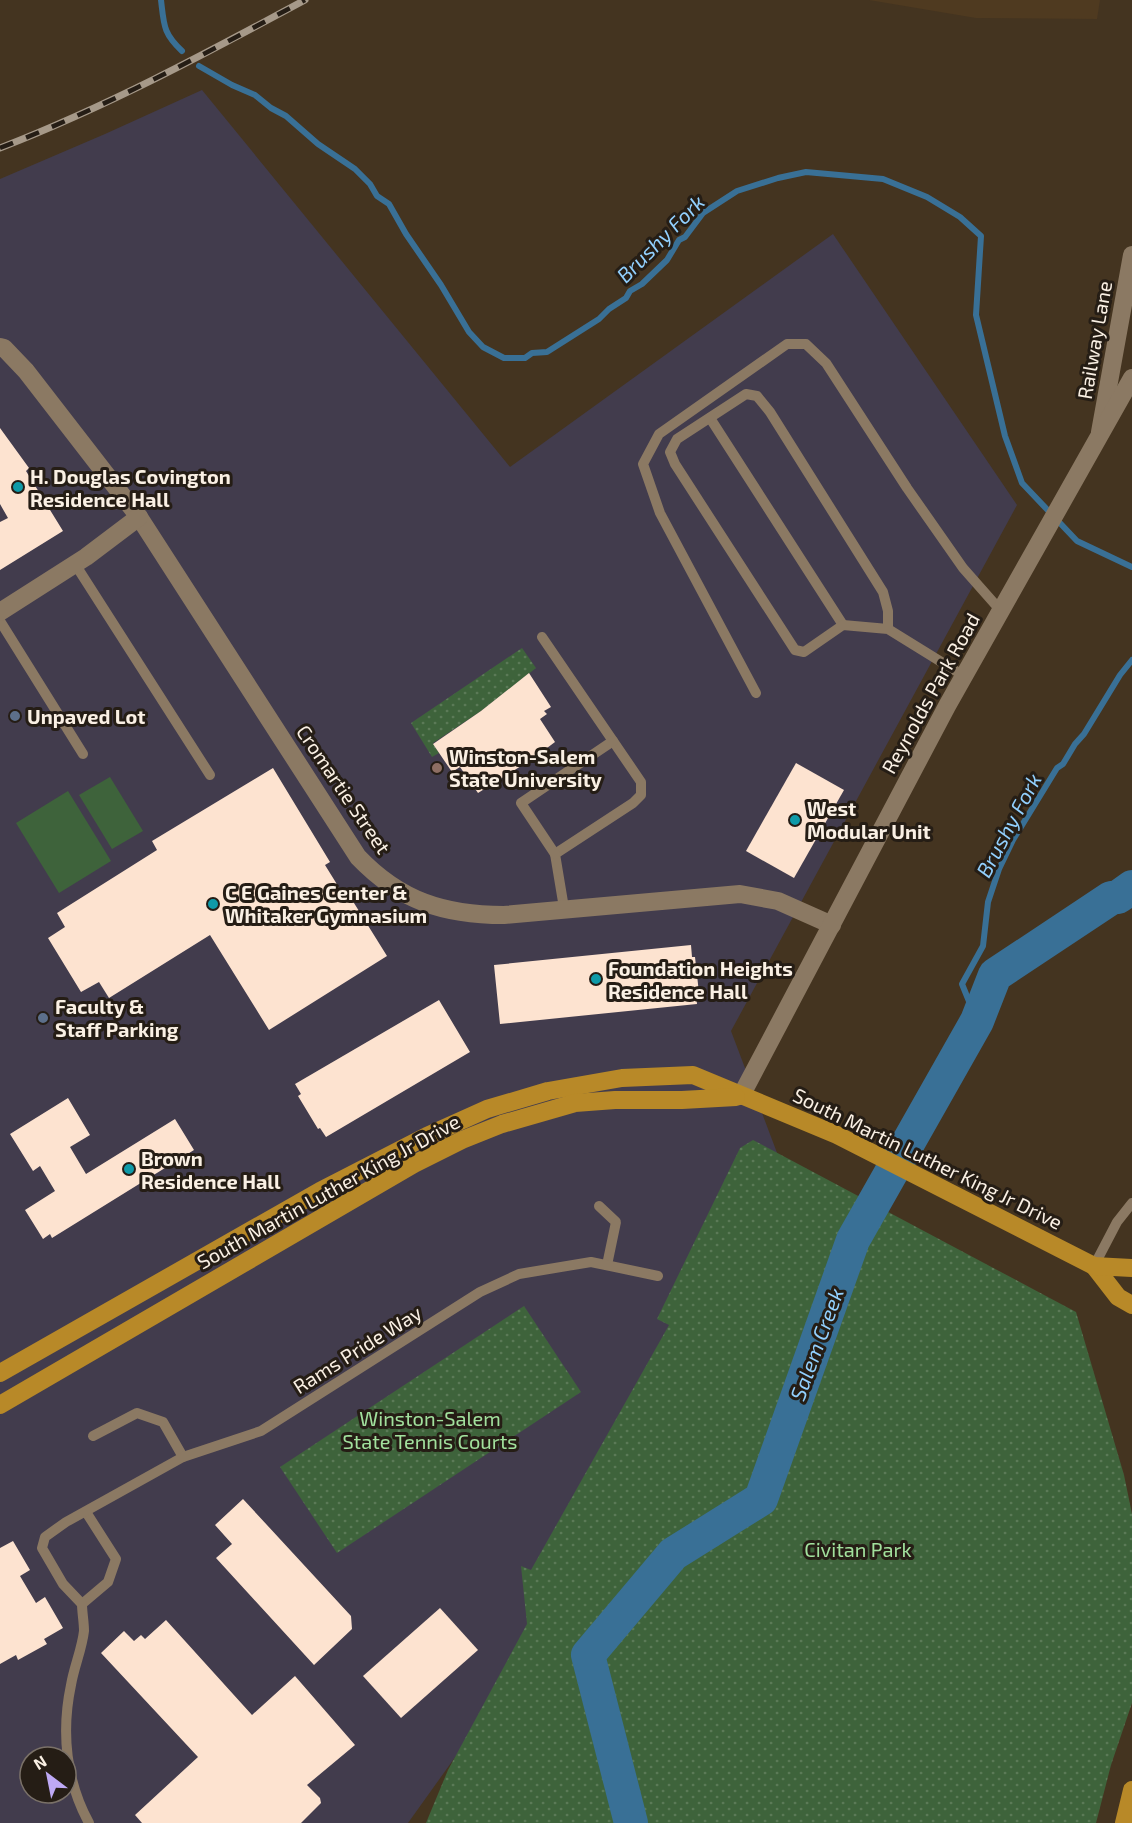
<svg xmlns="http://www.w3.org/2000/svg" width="1132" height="1823" font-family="'Exo 2',sans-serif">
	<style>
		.built { fill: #4f3a20 }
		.education { fill: #423c4d; fill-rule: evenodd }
		.grass { fill: #3e633b }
		.park { fill: url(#park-dots) }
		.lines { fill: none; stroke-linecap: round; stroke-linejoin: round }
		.stream { stroke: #397096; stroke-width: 6 }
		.river { stroke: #397096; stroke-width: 34 }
		.building { fill: #fde3d0 }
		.service { stroke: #8b7963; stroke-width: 10 }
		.minor { stroke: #8b7963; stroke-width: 18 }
		.secondary { stroke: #8b7963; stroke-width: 18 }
		.primary { stroke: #b88928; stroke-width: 18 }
		.rail-casing { stroke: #a69989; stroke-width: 7 }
		.rail { stroke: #251d15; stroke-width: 4.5; stroke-dasharray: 14; stroke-linecap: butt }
		.culture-dot { fill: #0f9aa8; stroke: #251d15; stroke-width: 2 }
		.service-dot { fill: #5c6f8a; stroke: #251d15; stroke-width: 2 }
		.education-dot { fill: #8d6e63; stroke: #251d15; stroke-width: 2 }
		.labels { text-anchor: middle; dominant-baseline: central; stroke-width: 6; stroke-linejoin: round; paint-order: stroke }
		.street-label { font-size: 20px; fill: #faf0e4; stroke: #251d15 }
		.poi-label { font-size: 20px; font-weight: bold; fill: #faf0e4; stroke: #251d15; text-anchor: start }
		.park-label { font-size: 20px; fill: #a2e19d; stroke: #251d15 }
		.water-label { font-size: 21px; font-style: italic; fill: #92d0fe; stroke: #251d15 }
	</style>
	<defs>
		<pattern id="park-dots" width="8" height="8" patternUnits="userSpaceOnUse" patternTransform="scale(1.5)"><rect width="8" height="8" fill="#3e633b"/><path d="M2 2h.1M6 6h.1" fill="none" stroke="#5b7a57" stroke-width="1.8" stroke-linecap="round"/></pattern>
	</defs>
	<rect width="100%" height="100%" fill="#443420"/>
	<!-- built -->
	<polygon class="built" points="869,0 1100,0 1097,19 976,18"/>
	<!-- education -->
	<path class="education" d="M 202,90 L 510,467 L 833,234 L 1017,505 L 731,1031 L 782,1166 L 496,1700 L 408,1823 L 0,1823 L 0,179 L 105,134 ZM 30,1757 L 66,1757 L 66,1793 L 30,1793 Z"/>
	<!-- grass -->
	<g class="grass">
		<polygon points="110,777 143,831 112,849 79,795"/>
		<polygon points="68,791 111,861 59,893 16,823"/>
	</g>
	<!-- park -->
	<g class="park">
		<polygon points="522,648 536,668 481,711 433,743 439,753 432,757 411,723"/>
		<polygon points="753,1140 1076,1312 1124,1475 1132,1514 1132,1703 1111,1765 1096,1823 426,1823 448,1770 527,1624 521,1566 531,1570 669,1325 657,1319 740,1148"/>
		<polygon points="524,1306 581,1392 337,1553 280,1467"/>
	</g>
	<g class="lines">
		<!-- stream -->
		<g class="stream">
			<path d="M 161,0 C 164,25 163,33 182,51"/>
			<polyline points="199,66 232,85 255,95 271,108 286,116 318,144 355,169 370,184 377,196 389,204 406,234 441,285 469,332 483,347 504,358 525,358 532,353 547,352 599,319 609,309 626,298 630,291 642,284 667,260 679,240 685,237 703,213 737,191 778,178 806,172 883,179 927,197 960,217 981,236 976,315 1005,436 1022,483 1077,541 1132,567"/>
			<polyline points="977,1021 962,984 983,946 988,902 999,869 1013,840 1057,768 1063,764 1075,744 1084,734 1120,675 1132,660"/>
		</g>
		<!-- river -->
		<polyline class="river" points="631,1823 588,1655 673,1554 761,1499 853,1240 977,1021 995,975 1111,898 1118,897 1132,887"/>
	</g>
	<!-- building -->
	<g class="building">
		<polygon points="0,428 29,468 26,471 63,531 0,570 0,522 8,518 0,504"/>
		<polygon points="529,673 551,707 544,711 547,714 540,719 555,742 547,748 548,749 478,793 460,767 452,772 433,744 481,711"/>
		<polygon points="796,763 844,790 794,878 746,851"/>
		<polygon points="273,768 330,862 325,865 343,894 349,895 387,956 269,1030 210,935 109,998 99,982 81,992 48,938 65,927 57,913 157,850 152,841"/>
		<polygon points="691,945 692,957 695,957 699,993 696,994 697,1004 500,1024 494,965"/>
		<polygon points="439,1000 470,1052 326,1137 320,1128 318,1129 298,1096 301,1094 295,1084"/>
		<polygon points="68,1098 90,1135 70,1147 86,1174 175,1119 194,1150 52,1238 50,1234 43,1239 25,1210 55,1191 40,1166 33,1171 10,1134"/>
		<polygon points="243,1499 351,1616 352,1629 314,1665 216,1558 232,1544 215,1525"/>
		<polygon points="13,1541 30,1570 20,1576 36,1603 45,1597 63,1628 44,1639 47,1644 18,1660 16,1655 0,1664 0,1548"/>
		<polygon points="440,1608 478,1650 401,1718 363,1676"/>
		<polygon points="166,1620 252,1715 295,1676 355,1745 307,1785 320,1798 321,1803 301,1823 142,1823 135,1815 198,1757 101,1653 124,1631 134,1641 141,1635 145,1639"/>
	</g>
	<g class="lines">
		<!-- service -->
		<g class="service">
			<polyline points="710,418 843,625"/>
			<polyline points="75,564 210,775"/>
			<polyline points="0,621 83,754"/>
			<polyline points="888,629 843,625 804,652 795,650 675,464 670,452 677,439 746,394 757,396 770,412 883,592 888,611 888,629 964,676"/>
			<polyline points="542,637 641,782 641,795 633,803 555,854 564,908"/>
			<polyline points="756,693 660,513 643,464 659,434 787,344 806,344 826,363 907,488 963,568 1001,611"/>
			<polyline points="555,854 521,803 613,741"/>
			<polyline points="599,1206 616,1222 607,1265"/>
			<polyline points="1094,1266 1117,1222 1132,1203"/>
			<polyline points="93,1436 137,1413 163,1422 183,1457"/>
			<polyline points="82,1604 108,1582 116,1559 86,1512"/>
			<path d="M 89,1823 C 66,1781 61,1732 71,1685 C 74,1667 82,1649 84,1631 C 84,1622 82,1612 82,1604 L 63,1584 L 42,1548 L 45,1537 L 66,1522 L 183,1457 L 261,1431 L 480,1292 L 519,1274 L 591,1262 L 658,1276"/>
		</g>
		<!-- minor -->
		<g class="minor">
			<path d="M 0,347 L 4,348 L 26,371 L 139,517 L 358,857 C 400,901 444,915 504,915 L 740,894 L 778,901 L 832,925"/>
			<polyline points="1100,432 1132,255"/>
			<polyline points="0,612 86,557 139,517"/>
		</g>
		<!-- secondary -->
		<polyline class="secondary" points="741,1096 947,706 1132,378"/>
		<!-- primary -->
		<g class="primary">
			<polyline points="1094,1266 1118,1297 1132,1305"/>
			<polyline points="0,1373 320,1191 427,1136 487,1109 548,1091 622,1078 693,1075 837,1135 1094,1266 1132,1268"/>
			<polyline points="0,1405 414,1164 462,1140 502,1124 575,1103 615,1100 682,1100 736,1097"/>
			<polyline points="1124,1823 1132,1790"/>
		</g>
		<defs>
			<path id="rail" d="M 0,148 C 106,107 205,54 305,0"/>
		</defs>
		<!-- rail casing -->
		<use href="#rail" class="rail-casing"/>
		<!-- rail -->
		<use href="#rail" class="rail"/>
	</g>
	<!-- markers -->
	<g class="culture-dot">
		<circle cx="18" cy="487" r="6"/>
		<circle cx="795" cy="820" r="6"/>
		<circle cx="213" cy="904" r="6"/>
		<circle cx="596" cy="979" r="6"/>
		<circle cx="129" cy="1169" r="6"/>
	</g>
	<g class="service-dot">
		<circle cx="15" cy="716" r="6"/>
		<circle cx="43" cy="1018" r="6"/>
	</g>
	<circle class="education-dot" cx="437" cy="768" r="6"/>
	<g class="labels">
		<!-- street labels -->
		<g class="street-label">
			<text transform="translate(1094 340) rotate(-80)">Railway Lane</text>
			<text transform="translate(930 693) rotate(-61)">Reynolds Park Road</text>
			<text transform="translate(344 789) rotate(56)">Cromartie Street</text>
			<text transform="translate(928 1158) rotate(26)">South Martin Luther King Jr Drive</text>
			<text transform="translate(328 1191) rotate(-29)">South Martin Luther King Jr Drive</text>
			<text transform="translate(357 1349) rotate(-32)">Rams Pride Way</text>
		</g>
		<!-- poi labels -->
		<g class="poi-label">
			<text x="30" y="476">H. Douglas Covington<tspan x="30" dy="23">Residence Hall</tspan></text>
			<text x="27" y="716">Unpaved Lot</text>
			<text x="449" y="756">Winston-Salem<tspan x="449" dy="23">State University</tspan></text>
			<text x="807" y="808">West<tspan x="807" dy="23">Modular Unit</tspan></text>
			<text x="225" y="892">C E Gaines Center &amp;<tspan x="225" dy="23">Whitaker Gymnasium</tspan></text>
			<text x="608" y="968">Foundation Heights<tspan x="608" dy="23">Residence Hall</tspan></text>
			<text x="55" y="1006">Faculty &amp;<tspan x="55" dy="23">Staff Parking</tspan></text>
			<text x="141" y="1158">Brown<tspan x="141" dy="23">Residence Hall</tspan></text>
		</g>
		<!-- park labels -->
		<g class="park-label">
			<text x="430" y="1418">Winston-Salem<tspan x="430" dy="23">State Tennis Courts</tspan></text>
			<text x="858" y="1549">Civitan Park</text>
		</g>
		<!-- water labels -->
		<g class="water-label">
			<text transform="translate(660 238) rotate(-45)">Brushy Fork</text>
			<text transform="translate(1008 825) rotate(-62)">Brushy Fork</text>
			<text transform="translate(816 1344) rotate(-70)">Salem Creek</text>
		</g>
	</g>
	<!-- north arrow -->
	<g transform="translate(48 1775) rotate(328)"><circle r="28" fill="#251d15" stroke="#7a7168" stroke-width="1.5"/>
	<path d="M0-4.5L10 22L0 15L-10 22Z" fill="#bea9f5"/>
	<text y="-9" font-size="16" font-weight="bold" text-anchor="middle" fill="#faf0e4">N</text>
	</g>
</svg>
